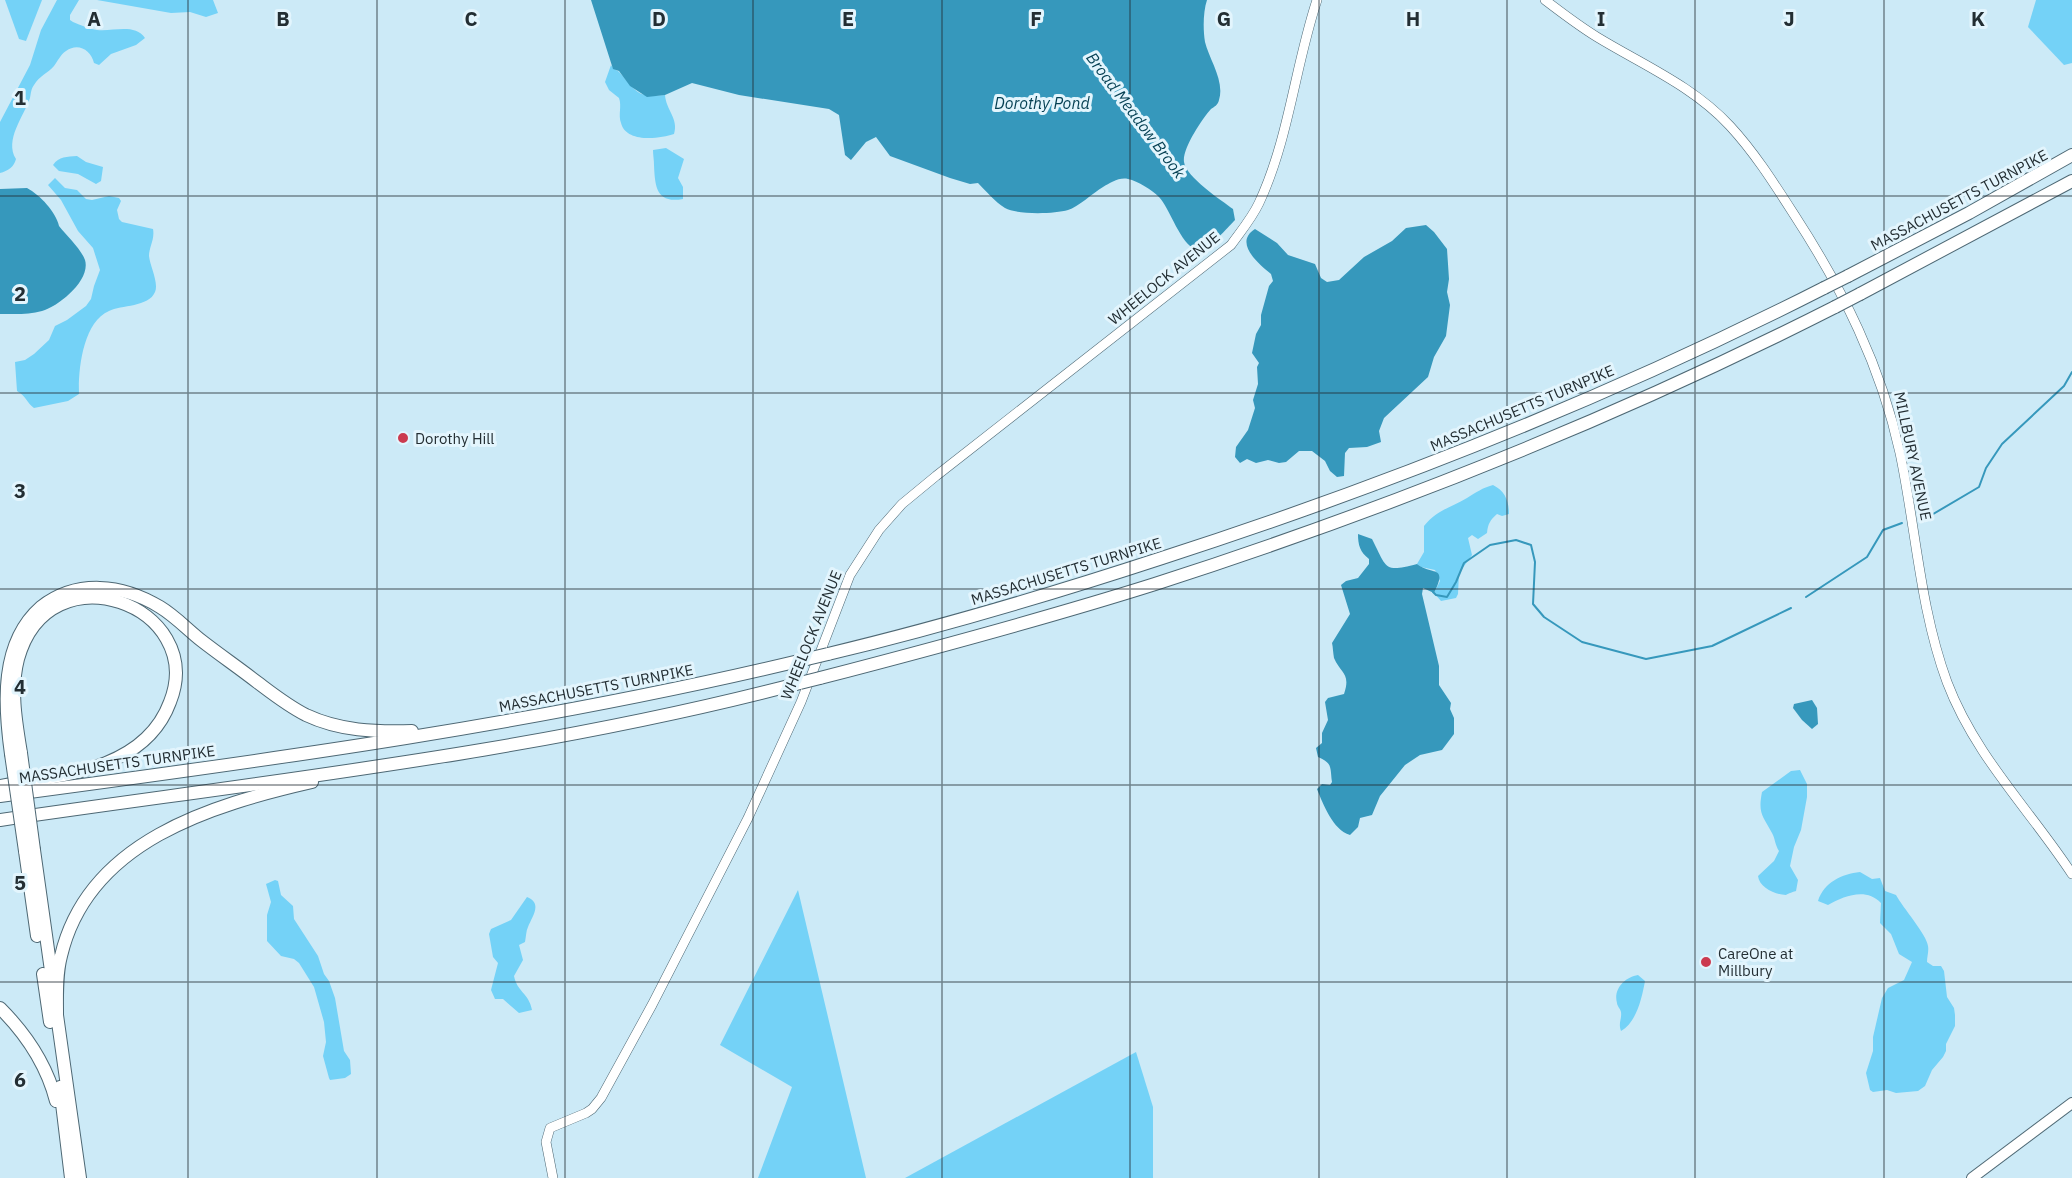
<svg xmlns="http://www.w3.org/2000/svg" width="2072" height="1178" font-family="'IBM Plex Sans',sans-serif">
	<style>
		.green { fill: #74d2f7 }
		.water { fill: #3698bc }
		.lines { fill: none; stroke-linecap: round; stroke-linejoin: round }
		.stream { stroke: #3698bc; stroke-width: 2 }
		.secondary-casing { stroke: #4e6874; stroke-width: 10 }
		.primary-casing { stroke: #4e6874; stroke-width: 12 }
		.highway-casing { stroke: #4e6874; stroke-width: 14 }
		.secondary { stroke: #fff; stroke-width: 9 }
		.primary { stroke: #fff; stroke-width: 10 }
		.highway { stroke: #fff; stroke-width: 12 }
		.highway-bridge-casing { stroke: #4e6874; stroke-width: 14; stroke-linecap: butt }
		.highway-bridge { stroke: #fff; stroke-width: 12 }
		.grid { fill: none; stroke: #232e33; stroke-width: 1.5; stroke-opacity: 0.55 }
		.poi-dot { fill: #cb3a4f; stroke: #e3f5fd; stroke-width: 2 }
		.labels { text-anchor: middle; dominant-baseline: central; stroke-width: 6; stroke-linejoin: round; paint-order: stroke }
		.street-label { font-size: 15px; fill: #232e33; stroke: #e3f5fd }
		.poi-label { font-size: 15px; fill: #232e33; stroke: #e3f5fd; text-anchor: start }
		.water-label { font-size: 16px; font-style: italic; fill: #043f52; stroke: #e3f5fd }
		.grid-label { font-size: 20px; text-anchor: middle; font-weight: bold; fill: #232e33; stroke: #e3f5fd; stroke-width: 6; stroke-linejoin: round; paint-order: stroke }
	</style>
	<rect width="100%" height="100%" fill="#cceaf7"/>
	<!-- green -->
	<g class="green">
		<polygon points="5,0 42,0 26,41 19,39"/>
		<path d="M 57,0 L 79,0 L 70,15 L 70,20 L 73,22 C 81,25 89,29 97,30 C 112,32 135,23 145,38 L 136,45 L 111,54 L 99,65 L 94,63 C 91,50 78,42 66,51 C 60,55 58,61 54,66 C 48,73 39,76 34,85 C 31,89 31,93 30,98 C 24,116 4,140 16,159 C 14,167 8,171 0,173 L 0,122 L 30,65 L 41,30 Z"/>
		<polygon points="97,0 213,0 218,13 206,17 190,12 171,13"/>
		<polygon points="2036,0 2072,0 2072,63 2064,65 2028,27"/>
		<path d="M 611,65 C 614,70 618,70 621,74 C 637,93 639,98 665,95 C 666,110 679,119 674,134 C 659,139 626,143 621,123 C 618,115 622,106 619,98 L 609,90 L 605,82 Z"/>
		<path d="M 666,148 L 684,159 L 678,178 L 683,187 L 683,199 C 656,204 655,186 654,165 C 654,160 653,155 653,150 Z"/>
		<path d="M 77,156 L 86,162 L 103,167 L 101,181 L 96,184 L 78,174 L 59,171 L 53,165 C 59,156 67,157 77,156 Z"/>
		<path d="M 55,178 L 65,188 L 77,190 L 86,199 L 92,200 L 109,196 L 119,198 L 121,201 L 117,210 L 119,219 L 122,222 L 153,229 C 155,239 149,247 149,256 C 150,266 159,283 155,292 C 149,307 121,305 109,311 C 83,322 78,370 79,394 L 68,401 L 34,408 C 27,403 26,396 17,391 L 15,362 L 25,360 L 34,354 L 49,340 L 55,326 L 67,320 L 86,306 L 91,299 L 94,286 L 100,270 L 93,248 L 78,231 L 61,200 L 48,185 Z"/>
		<path d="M 1493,485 C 1505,491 1509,501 1509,514 L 1502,516 L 1497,514 C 1490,520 1488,524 1487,533 L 1478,539 L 1472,535 L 1468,538 L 1472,555 L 1459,573 L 1458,594 L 1456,598 L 1441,601 L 1434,593 L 1440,581 L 1435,570 L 1421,567 L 1417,564 L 1424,552 L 1424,526 C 1437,510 1450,508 1467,498 C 1477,492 1482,488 1493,485 Z"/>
		<path d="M 1800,770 L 1807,784 L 1807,797 L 1801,830 L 1794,847 L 1790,866 L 1798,880 L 1796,891 C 1795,891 1787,894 1786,895 C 1775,895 1759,887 1758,876 L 1774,861 L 1779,851 C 1775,845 1775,838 1772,833 C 1762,815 1758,813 1762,792 L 1791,771 Z"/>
		<path d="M 1860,872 L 1872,879 L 1880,878 L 1885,891 L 1896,895 C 1903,908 1927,935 1928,946 C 1929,951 1927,957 1927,962 L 1933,966 L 1941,966 L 1944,971 L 1947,997 L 1954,1008 L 1955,1015 L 1955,1026 L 1946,1044 L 1946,1051 L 1943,1057 L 1932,1070 L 1925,1086 L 1918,1091 L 1896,1093 L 1887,1090 L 1873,1092 L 1870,1090 L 1866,1073 L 1873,1051 L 1873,1037 L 1882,998 L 1888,988 L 1904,980 L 1912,962 L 1899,954 L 1891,934 L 1880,923 L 1881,903 C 1866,887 1844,896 1828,905 L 1818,901 C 1824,882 1842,874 1860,872 Z"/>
		<polygon points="275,880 278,881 281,895 293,906 294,919 318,956 324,974 329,981 335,998 344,1051 350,1060 351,1074 345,1078 330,1080 329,1078 323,1056 326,1042 324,1022 314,987 299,963 294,959 281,956 267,941 267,915 271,902 266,884"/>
		<polygon points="798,890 866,1178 758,1178 792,1087 720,1045"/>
		<path d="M 527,897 C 543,903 532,917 528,927 C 526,931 526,937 525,942 L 519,945 L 523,960 L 514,976 C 517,992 529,993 532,1010 L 519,1013 L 503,999 L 495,999 L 491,990 L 498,963 L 493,957 L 489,934 L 491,929 L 511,920 Z"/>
		<path d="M 1638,975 L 1645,981 C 1642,997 1637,1022 1621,1031 C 1618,1023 1622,1019 1621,1012 C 1620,1008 1617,1006 1617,1003 C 1613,989 1625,977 1638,975 Z"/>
		<polygon points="1136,1052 1153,1107 1153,1178 905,1178"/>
	</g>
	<!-- water -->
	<g class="water">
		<path d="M 591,0 L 1207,0 C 1203,12 1203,30 1205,42 C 1209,59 1225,81 1219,100 C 1218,105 1214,107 1211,109 C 1202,119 1182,149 1184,162 C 1186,177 1221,200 1233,209 L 1235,220 C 1226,229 1210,250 1195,248 C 1182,247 1169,207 1159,197 C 1152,190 1138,181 1128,179 C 1119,177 1110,183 1103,187 C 1093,193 1078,207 1068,210 C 1054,214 1018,215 1005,208 C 995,202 986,191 978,183 L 970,184 L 950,178 L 890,156 L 876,137 L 866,142 L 851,160 L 845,155 L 839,115 L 829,109 L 739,95 L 692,83 L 665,95 L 647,97 L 630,86 L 619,71 L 613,69 Z"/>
		<path d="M 27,188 C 40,195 56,212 59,226 C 67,236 81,249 85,260 C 91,280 59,306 42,311 C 29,315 14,314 0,314 L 0,189 Z"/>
		<path d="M 1426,225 L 1434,232 L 1447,249 L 1449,279 L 1447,292 L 1450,305 L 1446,336 L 1434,357 L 1428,377 L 1384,418 L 1379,431 L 1381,442 L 1367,447 L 1349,448 L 1345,453 L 1344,476 L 1337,477 L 1330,471 L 1325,461 L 1312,451 L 1299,451 L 1286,462 L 1279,463 L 1268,460 L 1256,463 L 1247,459 L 1240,463 L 1235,457 L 1236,447 L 1248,430 L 1255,408 L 1253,400 L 1258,384 L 1257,367 L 1259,363 L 1252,353 L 1256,334 L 1261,325 L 1261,315 L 1269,286 L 1273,281 L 1271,274 C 1259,264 1233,243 1255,229 L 1277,243 L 1288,255 L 1315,264 L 1321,278 L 1327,282 L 1339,280 L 1364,257 L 1392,241 L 1406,228 Z"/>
		<path d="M 1358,534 L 1372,539 C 1387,568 1383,573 1417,564 C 1432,576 1448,564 1434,593 L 1423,588 L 1422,594 L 1439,666 L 1439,685 L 1451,703 L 1450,709 L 1454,718 L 1454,734 L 1442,750 L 1420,755 L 1405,765 L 1380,796 L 1372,815 L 1360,818 L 1358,827 L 1350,835 C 1333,830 1323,804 1317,789 L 1322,784 L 1330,785 L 1332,782 C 1330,768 1333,763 1318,757 L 1316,748 L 1322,743 L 1322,733 L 1328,720 L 1325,702 L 1328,698 L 1344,694 C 1351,673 1341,674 1334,658 C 1333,653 1333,647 1332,643 L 1350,614 L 1341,585 L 1346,581 L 1358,578 L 1369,564 L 1369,559 C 1360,552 1358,545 1358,534 Z"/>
		<polygon points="1812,700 1817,708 1818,724 1812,729 1802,720 1793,708 1794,704"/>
	</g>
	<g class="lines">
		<!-- stream -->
		<g class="stream">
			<polyline points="1923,520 1979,487 1986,468 2002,444 2064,386 2072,372"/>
			<polyline points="1433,592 1436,595 1447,597 1456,582 1464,563 1490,545 1516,540 1531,545 1535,562 1533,604 1544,617 1582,642 1646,659 1712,646 1791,608"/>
			<polyline points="1806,597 1867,557 1883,530 1902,523"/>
		</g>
		<defs>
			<g id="secondary">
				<path d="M 1545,0 C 1562,13 1579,26 1597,37 C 1643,65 1693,86 1730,126 C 1755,153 1775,185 1795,216 C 1843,290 1881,366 1900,453 C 1916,529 1920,609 1947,682 C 1975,756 2030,810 2072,874"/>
				<path d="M 553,1178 L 546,1142 L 550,1128 L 586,1113 L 592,1109 L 601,1098 L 652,1005 L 748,818 L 801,702 L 850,575 L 879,530 L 902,504 L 936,476 L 1231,245 C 1241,231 1252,218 1259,203 C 1289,139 1295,66 1317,0"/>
			</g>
			<polyline id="primary" points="1972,1178 2072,1103"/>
			<g id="highway">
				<polyline points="1848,276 1969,213 2072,155"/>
				<polyline points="1860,294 2072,181"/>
				<path d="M 828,654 C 941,627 1052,594 1162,558 C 1388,485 1612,396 1824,288"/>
				<path d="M 820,678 C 932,649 1044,619 1155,584 C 1388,509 1616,418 1835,307"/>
				<path d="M 11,754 C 4,704 0,643 41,607 C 77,579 122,584 160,607 C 175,616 188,630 202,641 C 220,655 239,668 257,682 C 273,694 288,706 306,715 C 340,731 375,732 412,731"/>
				<path d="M 0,786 C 35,780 73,776 106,763 C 136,751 159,732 170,702 C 208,606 49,546 18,659 C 10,690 16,722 21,753"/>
				<path d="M 0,796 C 271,760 542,723 807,659"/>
				<path d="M 0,820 C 267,781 539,752 800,683"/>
				<polyline points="34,850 53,985"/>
				<polyline points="25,851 37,936"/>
				<polyline points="43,974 50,1022"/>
				<path d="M 0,1008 C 26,1034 47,1066 56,1101"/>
				<polyline points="56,1008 80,1178"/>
				<path d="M 57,1014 C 57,995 56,975 61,956 C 88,841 212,805 312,782"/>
				<polyline points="60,1087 71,1178"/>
			</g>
		</defs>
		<!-- secondary casing -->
		<use href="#secondary" class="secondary-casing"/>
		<!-- primary casing -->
		<use href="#primary" class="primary-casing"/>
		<!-- highway casing -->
		<use href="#highway" class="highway-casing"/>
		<!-- secondary -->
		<use href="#secondary" class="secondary"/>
		<!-- primary -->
		<use href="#primary" class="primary"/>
		<!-- highway -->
		<use href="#highway" class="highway"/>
		<defs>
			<g id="highway-bridge">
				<polyline points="1824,288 1848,276"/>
				<polyline points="1835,307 1860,294"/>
				<polyline points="807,659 828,654"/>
				<polyline points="800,683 820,678"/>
				<polyline points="21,753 34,850"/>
				<polyline points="11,754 25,851"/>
			</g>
		</defs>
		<!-- highway-bridge casing -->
		<use href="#highway-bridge" class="highway-bridge-casing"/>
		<!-- highway-bridge -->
		<use href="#highway-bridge" class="highway-bridge"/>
	</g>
	<!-- grid -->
	<path class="grid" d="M 188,0 L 188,1178M 377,0 L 377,1178M 565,0 L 565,1178M 753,0 L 753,1178M 942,0 L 942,1178M 1130,0 L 1130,1178M 1319,0 L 1319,1178M 1507,0 L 1507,1178M 1695,0 L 1695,1178M 1884,0 L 1884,1178M 0,196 L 2072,196M 0,393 L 2072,393M 0,589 L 2072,589M 0,785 L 2072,785M 0,982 L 2072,982"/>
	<!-- markers -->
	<g class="poi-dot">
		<circle cx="403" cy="438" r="6"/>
		<circle cx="1706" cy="962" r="6"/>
	</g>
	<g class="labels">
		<!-- street labels -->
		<g class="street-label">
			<text transform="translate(1959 200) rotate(-28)">MASSACHUSETTS TURNPIKE</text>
			<text transform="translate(1164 278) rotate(-39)">WHEELOCK AVENUE</text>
			<text transform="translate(1522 408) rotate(-23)">MASSACHUSETTS TURNPIKE</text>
			<text transform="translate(1913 456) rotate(78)">MILLBURY AVENUE</text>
			<text transform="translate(1066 571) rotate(-17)">MASSACHUSETTS TURNPIKE</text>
			<text transform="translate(811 635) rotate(-68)">WHEELOCK AVENUE</text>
			<text transform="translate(596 688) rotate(-11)">MASSACHUSETTS TURNPIKE</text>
			<text transform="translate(117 764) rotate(-8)">MASSACHUSETTS TURNPIKE</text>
		</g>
		<!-- poi labels -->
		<g class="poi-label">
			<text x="415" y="438">Dorothy Hill</text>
			<text x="1718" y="953">CareOne at<tspan x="1718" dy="17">Millbury</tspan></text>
		</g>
		<!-- water labels -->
		<g class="water-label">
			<text x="1042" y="103">Dorothy Pond</text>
			<text transform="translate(1136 115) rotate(53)">Broad Meadow Brook</text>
		</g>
	</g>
	<g class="grid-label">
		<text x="94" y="26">A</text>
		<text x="283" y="26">B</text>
		<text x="471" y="26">C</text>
		<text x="659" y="26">D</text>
		<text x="848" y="26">E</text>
		<text x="1036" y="26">F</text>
		<text x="1224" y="26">G</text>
		<text x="1413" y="26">H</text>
		<text x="1601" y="26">I</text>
		<text x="1789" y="26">J</text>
		<text x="1978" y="26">K</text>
		<text x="20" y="105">1</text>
		<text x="20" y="301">2</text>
		<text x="20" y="498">3</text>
		<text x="20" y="694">4</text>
		<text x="20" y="890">5</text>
		<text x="20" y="1087">6</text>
	</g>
</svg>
